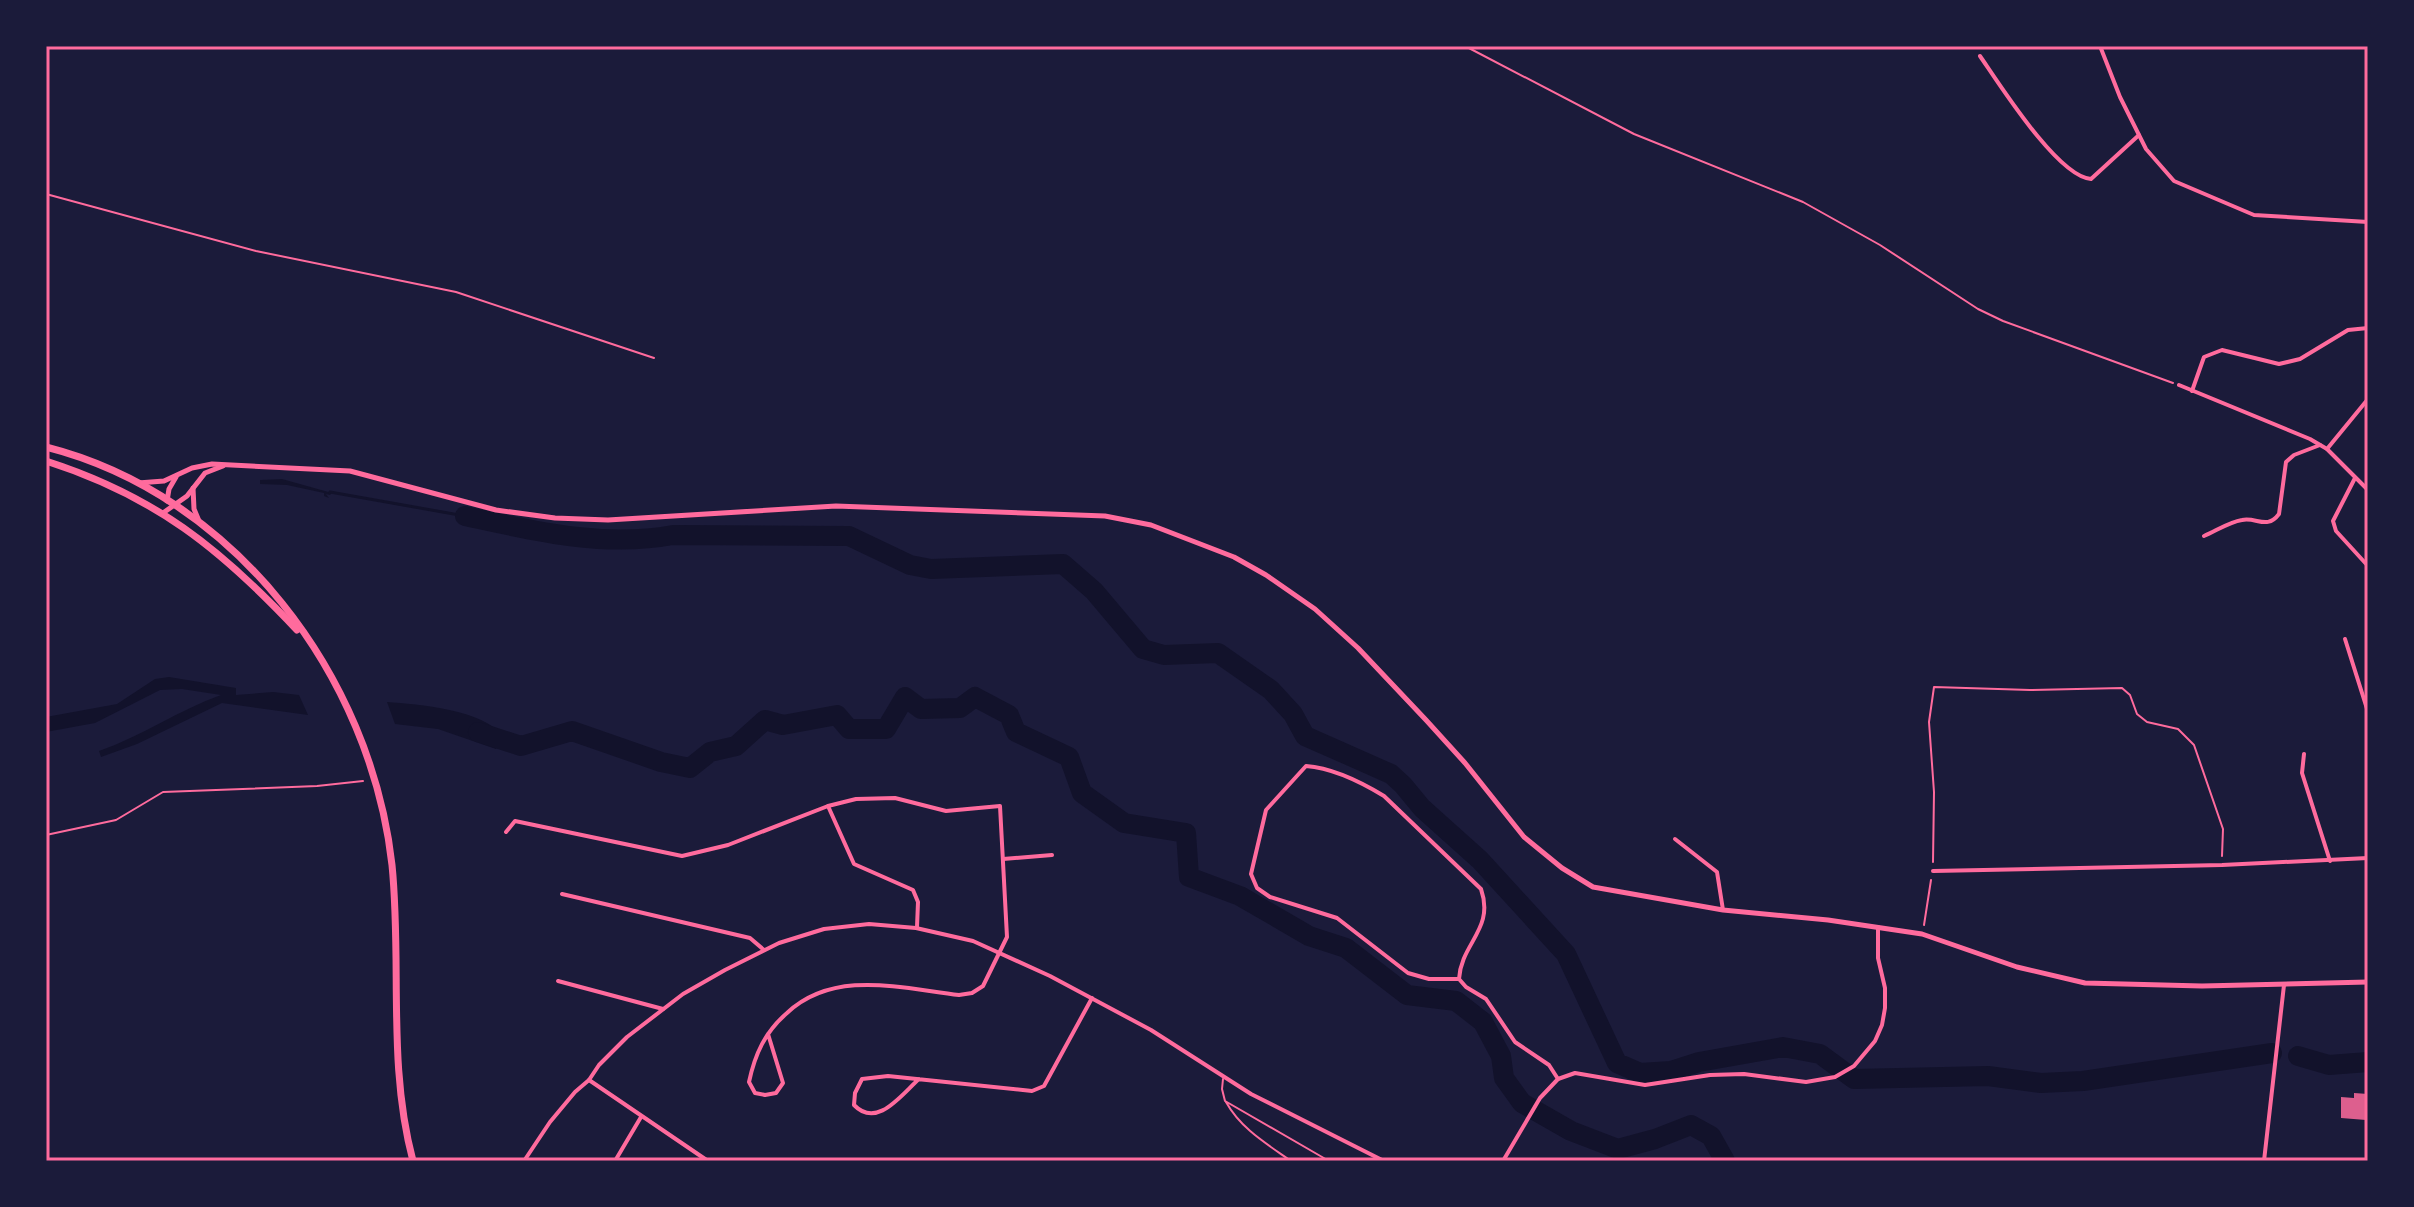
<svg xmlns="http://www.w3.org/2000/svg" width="2414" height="1207" font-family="Helvetica,sans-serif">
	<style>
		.water { fill: #12122b }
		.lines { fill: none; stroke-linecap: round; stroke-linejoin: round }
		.stream { stroke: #12122b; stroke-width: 3 }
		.river { stroke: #12122b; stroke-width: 20 }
		.building { fill: #dd5f8e }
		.path { stroke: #ff6b9d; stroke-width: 2 }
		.service { stroke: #ff6b9d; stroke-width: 2 }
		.minor { stroke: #ff6b9d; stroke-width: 4 }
		.tertiary { stroke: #ff6b9d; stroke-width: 5 }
		.primary { stroke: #ff6b9d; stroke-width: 7 }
		.neatline { fill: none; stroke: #ff6b9d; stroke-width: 3 }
	</style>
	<rect width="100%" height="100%" fill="#1b1b3a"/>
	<!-- water -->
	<g class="water">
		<polygon points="282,479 332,493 330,495 326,494 329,498 324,496 324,493 287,485 260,484 260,480"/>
		<path d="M 169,677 L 236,688 L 236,695 L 273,692 L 299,695 L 308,715 L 222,703 L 137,744 L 101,757 L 99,751 C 142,736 179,710 221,695 L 182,689 L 160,690 L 95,723 L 46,732 L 46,717 L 117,704 L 155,679 Z"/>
		<path d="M 387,702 C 418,704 484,710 503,736 L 496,749 L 438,729 L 395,724 Z"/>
	</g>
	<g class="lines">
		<!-- stream -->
		<polyline class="stream" points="330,492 465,516"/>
		<!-- river -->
		<g class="river">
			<path d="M 465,516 C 534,531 603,548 673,535 L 849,536 L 910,565 L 931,569 L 1063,564 L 1094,591 L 1143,649 L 1164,655 L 1218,653 L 1271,690 L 1293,714 L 1305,736 L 1391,774 L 1403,785 L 1422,808 L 1480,860 L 1566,954 L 1617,1063 L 1640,1073 L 1671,1071 L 1699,1062 L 1783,1047 L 1820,1054 L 1854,1079 L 1988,1076 L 2041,1083 L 2083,1081 L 2272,1053"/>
			<polyline points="478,732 521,746 572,731 661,762 690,768 710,752 736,746 765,720 783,725 837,715 849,729 886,729 905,697 921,709 960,708 975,697 1009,715 1016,732 1069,757 1082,793 1124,823 1186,833 1189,877 1240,896 1309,936 1346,948 1407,995 1456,1001 1483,1022 1501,1056 1504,1078 1522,1103 1571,1131 1618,1149 1655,1139 1691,1125 1711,1136 1725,1161"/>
			<polyline points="2298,1056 2329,1065 2368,1062"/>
		</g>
	</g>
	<!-- building -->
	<polygon class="building" points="2354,1093 2368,1094 2368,1119 2366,1120 2341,1118 2341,1097 2354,1098"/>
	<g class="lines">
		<!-- path -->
		<g class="path">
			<polyline points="1465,46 1634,134 1803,202 1880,245 1978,309 2003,321 2173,383"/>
			<polyline points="46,194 256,251 456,292 654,358"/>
			<polyline points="46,835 116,820 163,792 317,786 363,781"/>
			<polyline points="1933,862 1934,792 1929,722 1934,687 2030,690 2122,688 2130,695 2137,714 2147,722 2178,729 2194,745 2223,829 2222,856"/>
			<polyline points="1924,925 1931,880"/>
		</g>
		<!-- service -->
		<g class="service">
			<polyline points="1223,1079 1222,1089 1225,1101 1329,1161"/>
			<path d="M 1226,1102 C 1241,1129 1267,1144 1291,1161"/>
		</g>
		<!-- minor -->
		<g class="minor">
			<polyline points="2100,46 2120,97 2146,149 2174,181 2254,215 2368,222"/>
			<path d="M 1980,56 C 2000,85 2058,177 2091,179 L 2139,135"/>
			<polyline points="2179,385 2310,439 2327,449 2368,490"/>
			<polyline points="2192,391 2204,357 2222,350 2279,364 2300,359 2348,330 2368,328"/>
			<polyline points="2327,449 2368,399"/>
			<polyline points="2355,478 2333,521 2336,531 2368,566"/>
			<path d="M 2204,536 C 2216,531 2229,522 2242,520 C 2257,517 2267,530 2279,514 L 2286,462 L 2294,455 L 2320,445"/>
			<polyline points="2345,639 2368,712"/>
			<polyline points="2304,754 2302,773 2330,861"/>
			<polyline points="828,806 854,864 913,890 918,902 917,927"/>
			<path d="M 506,832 L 515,821 L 682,856 L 728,845 L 828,806 L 856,799 L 895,798 L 946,811 L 1000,806 L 1007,937 L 983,986 L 972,993 L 959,995 C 900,988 834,969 787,1013 C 765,1032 755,1054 749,1082 L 755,1093 L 765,1095 L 776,1093 L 783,1083 L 768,1034"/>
			<polyline points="1675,839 1717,872 1723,910"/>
			<polyline points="1003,859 1052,855"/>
			<polyline points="1933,871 2222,865 2368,858"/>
			<polyline points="562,894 750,938 764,950"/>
			<path d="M 1459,979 L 1429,979 L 1408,973 L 1337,918 L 1270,897 L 1257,888 L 1251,874 L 1266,810 L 1306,766 C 1333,768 1361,782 1384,796 L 1481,889 C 1495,929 1461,943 1459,979 L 1466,987 L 1486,999 L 1515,1042 L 1549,1065 L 1558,1079"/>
			<polyline points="558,981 663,1009"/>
			<path d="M 919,1079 C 901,1095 877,1129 854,1105 L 855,1093 L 862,1079 L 888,1076 L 1032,1091 L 1044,1086 L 1092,998"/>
			<polyline points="589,1080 708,1161"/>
			<polyline points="524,1161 550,1122 575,1092 589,1080 599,1065 627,1037 683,994 725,970 779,943 824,929 869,924 916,928 973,941 1050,976 1151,1030 1251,1094 1384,1161"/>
			<polyline points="615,1161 641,1117"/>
			<polyline points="1503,1161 1540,1098 1558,1079 1575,1073 1645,1085 1710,1075 1744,1074 1806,1082 1835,1077 1854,1066 1875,1041 1882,1025 1885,1008 1885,988 1878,958 1878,927"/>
			<polyline points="2264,1161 2284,985"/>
		</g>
		<!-- tertiary -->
		<g class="tertiary">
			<polyline points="138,483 164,481 192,468 212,464 350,471 496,510 555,518 608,520 836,506 1105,516 1151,525 1234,557 1266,575 1315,609 1358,648 1426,720 1465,763 1524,837 1562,868 1593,887 1723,910 1828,920 1922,934 2017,967 2085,983 2202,986 2368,982"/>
			<polyline points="193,488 194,509 199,521"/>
			<polyline points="167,501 169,489 176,477"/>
			<polyline points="163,513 187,496 205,473 223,466"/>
		</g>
		<!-- primary -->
		<g class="primary">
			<path d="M 46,447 C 235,495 371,676 392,865 C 402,964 387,1064 413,1161"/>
			<path d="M 46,461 C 155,496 220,548 297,630"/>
		</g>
	</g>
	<!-- border -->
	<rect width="2414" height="1207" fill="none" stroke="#1b1b3a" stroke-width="96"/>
	<rect x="48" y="48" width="2318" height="1111" class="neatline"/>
</svg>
